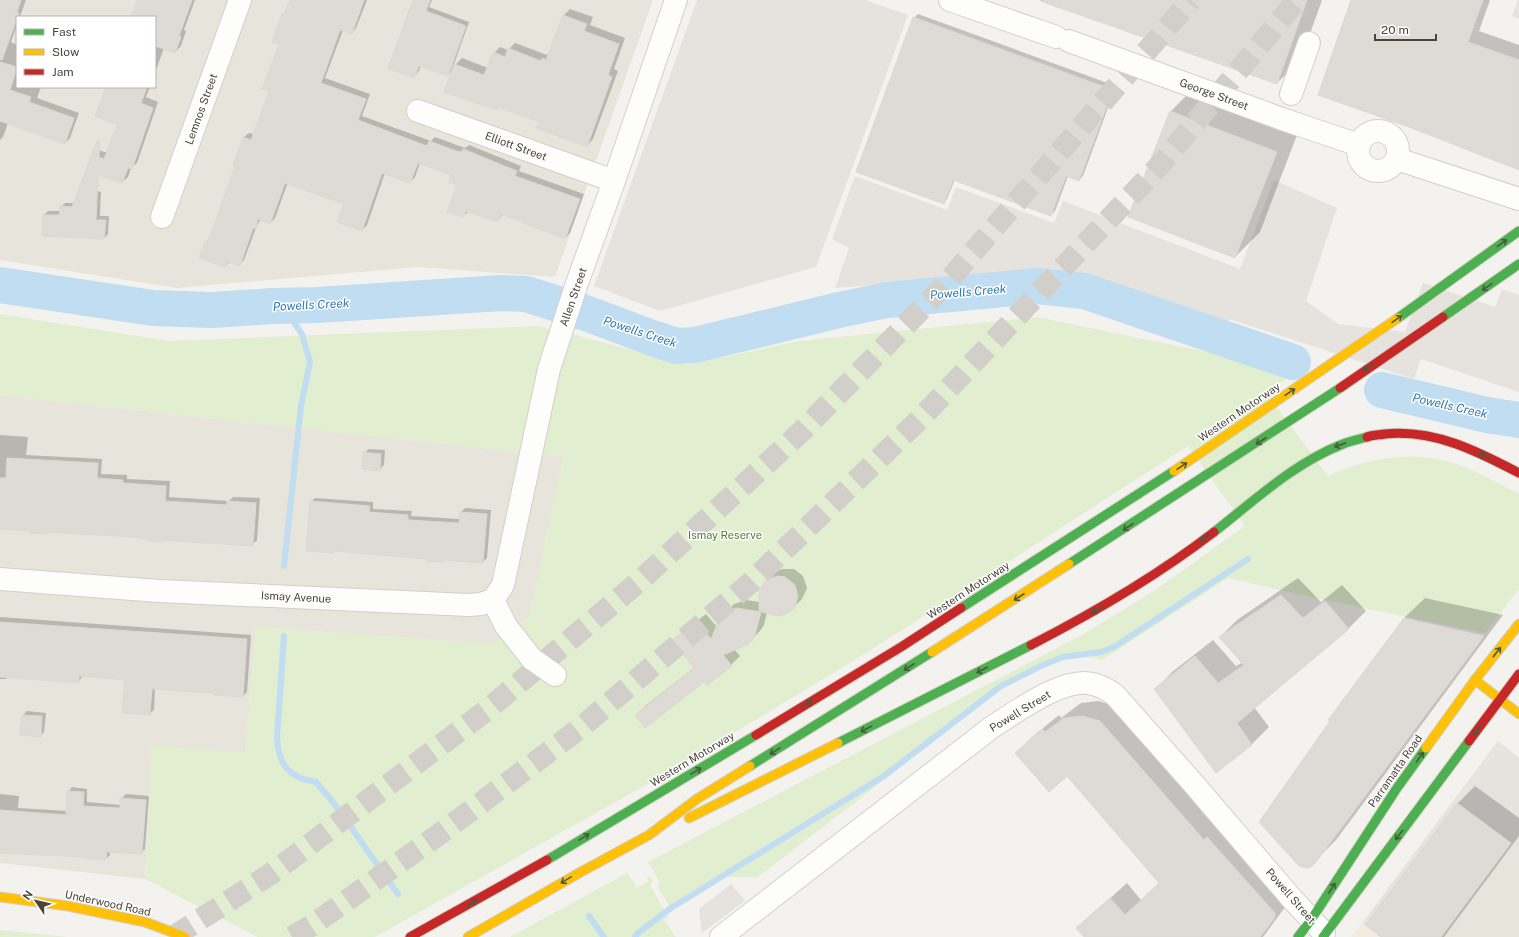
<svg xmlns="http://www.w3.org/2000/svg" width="1519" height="937" font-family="'Public Sans',sans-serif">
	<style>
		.residential { fill: #e7e4dc; fill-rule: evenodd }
		.commercial { fill: #f3ebdf }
		.green { fill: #e1eecf }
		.parking { fill: #e6e3df }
		.shadow { fill: #0003 }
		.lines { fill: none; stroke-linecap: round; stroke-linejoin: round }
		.stream { stroke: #c0ddf1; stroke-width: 6 }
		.river { stroke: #c0ddf1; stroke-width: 36 }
		.building { fill: #dedbd6; stroke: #dcd9d4 }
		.highway-tunnel { stroke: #d2cfca; stroke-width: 22; stroke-dasharray: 22 11; stroke-linecap: butt }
		.street-casing { stroke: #d2d0cb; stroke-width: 24 }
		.fast-casing { stroke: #d3cfc5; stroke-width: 11 }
		.slow-casing { stroke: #d3cfc5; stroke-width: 11 }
		.jam-casing { stroke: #d3cfc5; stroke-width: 11 }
		.street { stroke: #fdfdfc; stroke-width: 22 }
		.fast { stroke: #4caf50; stroke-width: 9 }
		.slow { stroke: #ffc107; stroke-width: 9 }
		.jam { stroke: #c62828; stroke-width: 9 }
		.oneway { stroke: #4b593e }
		.labels { text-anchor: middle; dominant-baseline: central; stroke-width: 3; stroke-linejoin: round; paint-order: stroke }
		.street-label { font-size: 11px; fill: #4b4439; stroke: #fff }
		.park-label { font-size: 11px; fill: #4a7f2a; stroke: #fff }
		.water-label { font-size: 12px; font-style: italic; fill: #2e7ab2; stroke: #fff }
	</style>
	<rect width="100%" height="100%" fill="#f4f2ee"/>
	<!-- residential -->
	<g class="residential">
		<path d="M 0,0 L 653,0 L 555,277 L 418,267 L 177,288 L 0,260 ZM 17,17 L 155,17 L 155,87 L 17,87 Z"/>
		<polygon points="0,395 564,457 529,617 491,644 256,627 245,753 152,746 145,879 0,863"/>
		<polygon points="1498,741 1519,758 1519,937 1380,937 1362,923"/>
	</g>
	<!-- commercial -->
	<polygon class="commercial" points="1362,923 1380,937 1351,937"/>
	<!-- green -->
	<g class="green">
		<path d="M 0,314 L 168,341 L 538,326 L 583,337 L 687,365 L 799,341 L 1037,317 L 1298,371 L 1266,393 L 1328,476 C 1366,458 1409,451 1450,462 C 1474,469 1497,483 1519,494 L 1519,589 L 1485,633 L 1310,597 L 1228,578 L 1102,660 L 1089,657 L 1088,653 L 1065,655 L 1034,667 L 1001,685 L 883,775 L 669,906 L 657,886 L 660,883 L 648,862 L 1082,635 L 1154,591 L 1245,526 L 1188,446 L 871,650 L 676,768 L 375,937 L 258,937 L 145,879 L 152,745 L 245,753 L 256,627 L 491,644 L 529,616 L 564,457 L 0,395 Z"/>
		<polygon points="888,777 758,877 727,877"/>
		<polygon points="627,873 637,888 648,881 647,878 650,876 653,882 650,885 668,917 664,920 676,937 510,937"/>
		<polygon points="0,930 68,937 0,937"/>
	</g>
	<!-- parking -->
	<g class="parking">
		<polygon points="697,0 865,0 908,15 816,267 660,311 594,286"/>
		<polygon points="1518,0 1519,0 1519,19 1512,16"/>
		<polygon points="855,176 947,210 956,187 1054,223 1063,201 1240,269 1274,180 1337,208 1306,301 1338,324 1405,332 1423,283 1495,307 1502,289 1519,295 1519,392 1421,359 1414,379 1229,319 1222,333 1052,272 835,288 849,248 832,239"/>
		<polygon points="1505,747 1519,758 1519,846 1462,802"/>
		<polygon points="731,884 745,901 702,933 699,909"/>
	</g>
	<!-- shadow -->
	<g class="shadow">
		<polygon points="0,0 26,0 20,17 17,17 17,25 11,42 17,45 17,87 41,87 37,98 79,113 70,138 65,143 8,123 3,137 0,140"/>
		<polygon points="138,0 195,0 184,30 186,31 181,46 175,52 164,48 155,73 155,17 132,17"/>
		<polygon points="291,0 367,0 356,28 352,33 343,30 325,78 370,94 362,116 431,141 435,137 465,148 469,145 521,166 519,171 584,194 570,233 565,238 503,214 498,221 469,211 463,216 458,185 452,175 420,163 415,177 410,182 385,173 367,225 362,230 345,203 288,182 275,218 270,223 261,219 257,225 244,260 239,265 230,262 225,266 206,242 211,237 236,165 244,137 249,133 254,134 270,90 280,44 283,14 287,10"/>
		<polygon points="414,0 432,0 429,7 469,22 453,67 462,58 488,68 494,53 500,47 508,50 515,43 547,55 549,53 564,15 570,9 593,17 590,25 625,38 614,69 618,71 593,139 587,146 540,121 499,106 496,109 454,69 448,75 421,66 418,72 414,77"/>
		<polygon points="1039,0 1322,0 1301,59 1277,83"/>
		<polygon points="1352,0 1490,0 1479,31 1519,45 1519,169"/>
		<polygon points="918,14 1116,86 1083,176 1079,180 1068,176 1055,211 1051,215 955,179 947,199 943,203 914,18"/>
		<polygon points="107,87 150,87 146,97 158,102 137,163 131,168 128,177 122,182 87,169 98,150 108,153 118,124"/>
		<polygon points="1195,87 1300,127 1260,232 1235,257 1130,216 1171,111"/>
		<polygon points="83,188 101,192 100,216 109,216 108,234 104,238 44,215 48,211 61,211 61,207 65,203 74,203"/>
		<polygon points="0,435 28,437 26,455 102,459 101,474 127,475 127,479 170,481 169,497 229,501 233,497 260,498 257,540 252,545 49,531 47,533 30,530 0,528"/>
		<polygon points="369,449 385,450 384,465 379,470 364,453"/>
		<polygon points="315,498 373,502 373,509 412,511 411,516 460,519 461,512 465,508 491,510 487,558 483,562 445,559 443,561 428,558 336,550 334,552 311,502"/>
		<polygon points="782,569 794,569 803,576 807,588 802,599 793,608 767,612 764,625 760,631 751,640 734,649 740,656 731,665 637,715 645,706 695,667 674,640 682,632 706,614 717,627 725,613 734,604 746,600 760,602 767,581 776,572"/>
		<polygon points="1298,578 1321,602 1342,585 1366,611 1349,628 1254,707 1269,727 1252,744 1216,771 1155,690 1172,672 1213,640 1236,666 1243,662 1220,637 1237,620"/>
		<polygon points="1425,598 1503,615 1336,840 1310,866 1404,618"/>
		<polygon points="0,617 251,635 247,692 243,696 215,692 155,688 154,710 149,714 126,679 83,676 78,682 9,676 6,679 0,679"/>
		<polygon points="1098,701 1115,706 1289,902 1263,937 1085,937 1077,928 1127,883 1141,900 1160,883 1067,775 1016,753 1032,737 1059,715 1061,718 1081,703"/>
		<polygon points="27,711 46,713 44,732 40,736 23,715"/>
		<polygon points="1475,786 1519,818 1519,836 1444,937 1382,937 1367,925 1458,803"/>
		<polygon points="72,787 87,789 87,802 121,805 121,799 126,794 149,796 145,849 141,853 110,851 110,855 106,859 85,856 0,852 0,794 19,796 18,808 67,811 68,792"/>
	</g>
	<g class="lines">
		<!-- stream -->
		<g class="stream">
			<polyline points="272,306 292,320 302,334 310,362 301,406 284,566"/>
			<path d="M 284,636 L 277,738 C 279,766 289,778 316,782 L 336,806 L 398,894"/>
			<polyline points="589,916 604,937"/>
			<polyline points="635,937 638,933 671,908 884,776 1001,686 1043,665 1063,657 1101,652 1114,647 1248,559"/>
		</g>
		<!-- river -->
		<g class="river">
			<polyline points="0,285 153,308 212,310 272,306 318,305 501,293 526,294 583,312 655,339 677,346 695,345 839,310 887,300 1037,286 1084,291 1293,362"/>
			<polyline points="1382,390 1487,415 1519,420"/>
		</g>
	</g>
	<!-- building -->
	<g class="building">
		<polygon points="0,0 21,0 17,12 19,13 2,60 0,59"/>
		<polygon points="137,0 192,0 179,36 181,37 175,53 155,46 155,17 131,17"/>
		<polygon points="290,0 364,0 352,34 340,30 321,83 366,99 358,120 427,146 429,141 459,152 460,151 462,152 463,149 517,171 515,176 580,199 565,239 501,214 498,222 466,211 463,217 447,212 457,185 449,182 451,175 418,163 410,183 382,173 362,231 337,222 344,204 285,183 270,224 258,219 255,229 253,228 240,266 227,262 225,267 199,258 205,241 208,242 235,166 233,165 243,137 251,140 269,91 262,89 279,44 272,42 282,13 284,14"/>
		<polygon points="413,0 430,0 426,11 466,26 448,76 419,66 414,78 388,68"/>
		<polygon points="1043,0 1307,0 1277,84 1043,2"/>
		<polygon points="1351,0 1483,0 1468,42 1519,60 1519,170 1409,127 1318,95"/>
		<polygon points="563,15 587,24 584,31 619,44 608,75 612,77 587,147 536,128 539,122 498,107 497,110 444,92 454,64 484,75 493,52 505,57 508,48 541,61 542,58 546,60"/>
		<polygon points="913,17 1113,90 1079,181 1066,176 1051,216 953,180 944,204 856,172"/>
		<polygon points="0,62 17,67 10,90 31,97 29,102 74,118 65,144 0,121"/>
		<polygon points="106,87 147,87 141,103 153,108 132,169 128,168 122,183 98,175 96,220 106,220 104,239 42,236 43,215 59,215 60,206 72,207 97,141 100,142 99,157 104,159 117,125 95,116"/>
		<polygon points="1170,111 1277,152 1235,258 1128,217"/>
		<polygon points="363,452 381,454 380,471 362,469"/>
		<polygon points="7,458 98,463 97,478 123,480 123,483 166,486 165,501 227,505 227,501 256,503 253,546 162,540 162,542 147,541 147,539 133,537 48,532 48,534 29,533 29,531 0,529 0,478 6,478"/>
		<polygon points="310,501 370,506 369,512 408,515 408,520 459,523 460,512 487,514 483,563 444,560 444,562 427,561 427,559 334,551 334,553 306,551"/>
		<polygon points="778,576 785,577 795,585 798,597 794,609 783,615 777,616 759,611 759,592 762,586 766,580"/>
		<polygon points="1281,595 1303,618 1325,601 1349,629 1237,723 1252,745 1216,773 1154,689 1195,656 1218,683 1244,665 1219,637"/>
		<polygon points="736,608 761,612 755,635 752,641 747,645 723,655 732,666 707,685 704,682 645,728 635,715 694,668 672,640 697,621 711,639 720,617 724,613"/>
		<polygon points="1404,618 1484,636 1316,862 1311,867 1305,868 1299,866 1259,822 1330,721 1328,720"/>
		<polygon points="0,622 247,639 243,697 214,695 214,693 152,689 150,715 122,713 125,680 79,676 79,683 0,677"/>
		<polygon points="22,715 42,716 41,737 20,735"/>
		<polygon points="1082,716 1100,721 1204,840 1207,837 1275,913 1274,919 1260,937 1084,937 1076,928 1110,898 1125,915 1159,883 1067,776 1049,792 1015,753 1042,729 1045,732 1064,718"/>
		<polygon points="67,791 84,792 83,806 120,808 120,798 146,800 142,854 107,852 106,860 84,858 84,857 0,853 0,810 66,815"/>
		<polygon points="1457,803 1511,843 1441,937 1381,937 1365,925"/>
	</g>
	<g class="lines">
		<!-- highway-tunnel -->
		<g class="highway-tunnel">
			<polyline points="173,937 272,873 487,710 643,578 802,431 942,288 1191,0"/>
			<polyline points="292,937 311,926 441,833 579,729 749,584 919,420 1160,165 1297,0"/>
		</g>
		<defs>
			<g id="street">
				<polyline points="950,0 1056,37"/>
				<polyline points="1069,41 1282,119 1359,145"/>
				<polyline points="1291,94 1309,43"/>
				<polyline points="418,111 614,181"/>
				<circle cx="1378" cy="151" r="20"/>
				<polyline points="1397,159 1519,199"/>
				<polyline points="162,217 240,0"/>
				<polyline points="0,579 159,591 469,605 481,604 493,600"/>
				<polyline points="493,600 503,585 549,369 576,286 614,181 676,0"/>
				<polyline points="493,600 506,626 532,659 555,675"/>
				<path d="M 721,937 L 992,727 C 1016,712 1064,676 1093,684 C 1101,686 1108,690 1115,695 L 1192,782 L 1293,900 L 1324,933"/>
			</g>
			<g id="fast">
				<polyline points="1443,317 1519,264"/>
				<polyline points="1398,318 1519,231"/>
				<path d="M 1214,532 C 1255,500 1294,463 1343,444 C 1351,441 1359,439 1367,437"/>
				<polyline points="1069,564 1340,388"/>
				<polyline points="961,608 1174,471"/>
				<polyline points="838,743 1031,645"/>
				<polyline points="750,766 932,652"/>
				<polyline points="547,860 756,735"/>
				<polyline points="1298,937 1311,920 1397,788 1426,748"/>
				<polyline points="1323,937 1469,741"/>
			</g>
			<g id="slow">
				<polyline points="1174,471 1398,318"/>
				<polyline points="932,652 1069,564"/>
				<polyline points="1475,680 1519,714"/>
				<polyline points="1426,748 1475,680 1519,624"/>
				<polyline points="689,818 838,743"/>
				<polyline points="0,897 68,906 145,922 185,937"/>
				<polyline points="468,937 579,873 649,835 697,799 750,766"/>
			</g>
			<g id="jam">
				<polyline points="1340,388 1443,317"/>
				<path d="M 1367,437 C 1372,435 1379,435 1385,434 C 1434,429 1477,451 1519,473"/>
				<path d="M 1031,645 C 1095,612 1157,576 1214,532"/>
				<polyline points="756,735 901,647 961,608"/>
				<polyline points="1469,741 1519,674"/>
				<polyline points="410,937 547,860"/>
			</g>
		</defs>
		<!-- street casing -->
		<use href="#street" class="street-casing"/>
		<!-- fast casing -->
		<use href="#fast" class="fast-casing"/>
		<!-- slow casing -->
		<use href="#slow" class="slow-casing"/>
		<!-- jam casing -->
		<use href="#jam" class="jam-casing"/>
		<!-- street -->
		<use href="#street" class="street"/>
		<!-- fast -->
		<use href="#fast" class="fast"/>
		<!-- slow -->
		<use href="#slow" class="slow"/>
		<!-- jam -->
		<use href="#jam" class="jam"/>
	</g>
	<!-- one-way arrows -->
	<defs><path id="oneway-shaft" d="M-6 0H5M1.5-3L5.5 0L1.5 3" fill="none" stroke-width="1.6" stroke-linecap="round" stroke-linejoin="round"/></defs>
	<g class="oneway">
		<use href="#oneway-shaft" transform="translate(1502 243) rotate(-36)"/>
		<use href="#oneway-shaft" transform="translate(1487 287) rotate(145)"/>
		<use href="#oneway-shaft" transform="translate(1397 319) rotate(-35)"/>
		<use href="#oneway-shaft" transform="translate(1368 368) rotate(145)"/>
		<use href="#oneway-shaft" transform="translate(1290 392) rotate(-34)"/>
		<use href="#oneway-shaft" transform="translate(1261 441) rotate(147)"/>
		<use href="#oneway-shaft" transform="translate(1340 445) rotate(161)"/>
		<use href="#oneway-shaft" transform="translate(1484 456) rotate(-154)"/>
		<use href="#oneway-shaft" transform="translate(1182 466) rotate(-34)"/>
		<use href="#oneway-shaft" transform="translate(1128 527) rotate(147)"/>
		<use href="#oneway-shaft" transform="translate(1205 538) rotate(144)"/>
		<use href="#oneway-shaft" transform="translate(1019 597) rotate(147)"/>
		<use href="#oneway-shaft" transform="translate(1097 610) rotate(151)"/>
		<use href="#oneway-shaft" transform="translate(1497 652) rotate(-52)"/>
		<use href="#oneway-shaft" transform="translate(909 667) rotate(147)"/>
		<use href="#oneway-shaft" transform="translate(982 670) rotate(153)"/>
		<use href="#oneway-shaft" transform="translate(807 704) rotate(-31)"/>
		<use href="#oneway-shaft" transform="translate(866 729) rotate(153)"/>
		<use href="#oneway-shaft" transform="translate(1477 730) rotate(127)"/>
		<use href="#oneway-shaft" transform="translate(775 751) rotate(148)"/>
		<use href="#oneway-shaft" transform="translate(1420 757) rotate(-54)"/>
		<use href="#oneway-shaft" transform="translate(696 771) rotate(-31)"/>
		<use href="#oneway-shaft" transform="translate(1399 835) rotate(127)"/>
		<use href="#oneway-shaft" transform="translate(584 837) rotate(-31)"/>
		<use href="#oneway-shaft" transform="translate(566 880) rotate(149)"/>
		<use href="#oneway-shaft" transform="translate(1332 888) rotate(-57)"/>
		<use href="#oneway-shaft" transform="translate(472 903) rotate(-30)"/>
	</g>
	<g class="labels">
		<!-- street labels -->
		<g class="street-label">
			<text transform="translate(1214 94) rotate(20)">George Street</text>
			<text transform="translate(201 109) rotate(-70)">Lemnos Street</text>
			<text transform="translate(516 146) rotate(20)">Elliott Street</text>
			<text transform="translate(573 297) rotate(-71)">Allen Street</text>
			<text transform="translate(1239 412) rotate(-34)">Western Motorway</text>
			<text transform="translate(968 590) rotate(-33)">Western Motorway</text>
			<text transform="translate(296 597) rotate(3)">Ismay Avenue</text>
			<text transform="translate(1020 711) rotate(-31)">Powell Street</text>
			<text transform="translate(692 759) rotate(-31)">Western Motorway</text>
			<text transform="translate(1395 771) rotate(-55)">Parramatta Road</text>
			<text transform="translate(1291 896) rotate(49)">Powell Street</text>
			<text transform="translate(108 903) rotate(12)">Underwood Road</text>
		</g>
		<!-- park labels -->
		<g class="park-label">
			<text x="725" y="535">Ismay Reserve</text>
		</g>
		<!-- water labels -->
		<g class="water-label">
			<text transform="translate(968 292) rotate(-5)">Powells Creek</text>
			<text transform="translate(311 305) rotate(-3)">Powells Creek</text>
			<text transform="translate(640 332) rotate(18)">Powells Creek</text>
			<text transform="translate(1450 406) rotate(13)">Powells Creek</text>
		</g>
	</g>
	<!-- legend -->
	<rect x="16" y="16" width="140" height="72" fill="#ffffff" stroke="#b7b4b0"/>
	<rect x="24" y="29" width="20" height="6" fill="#4caf50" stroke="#b7b4b0"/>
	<text x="52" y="36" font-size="12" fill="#4b4439">Fast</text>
	<rect x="24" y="49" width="20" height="6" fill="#ffc107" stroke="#b7b4b0"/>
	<text x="52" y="56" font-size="12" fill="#4b4439">Slow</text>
	<rect x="24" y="69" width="20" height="6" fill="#c62828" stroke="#b7b4b0"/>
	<text x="52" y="76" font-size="12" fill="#4b4439">Jam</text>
	<!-- north arrow -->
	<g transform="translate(36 901) rotate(305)" stroke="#ffffff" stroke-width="3" paint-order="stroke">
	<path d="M0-3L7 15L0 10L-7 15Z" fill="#4b4439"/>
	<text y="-6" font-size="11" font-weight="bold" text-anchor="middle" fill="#4b4439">N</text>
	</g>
	<!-- scale -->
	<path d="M1375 34v6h61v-6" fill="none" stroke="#4b4439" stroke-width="2"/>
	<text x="1381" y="34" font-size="12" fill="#4b4439" stroke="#ffffff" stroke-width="3" paint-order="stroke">20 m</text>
</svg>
